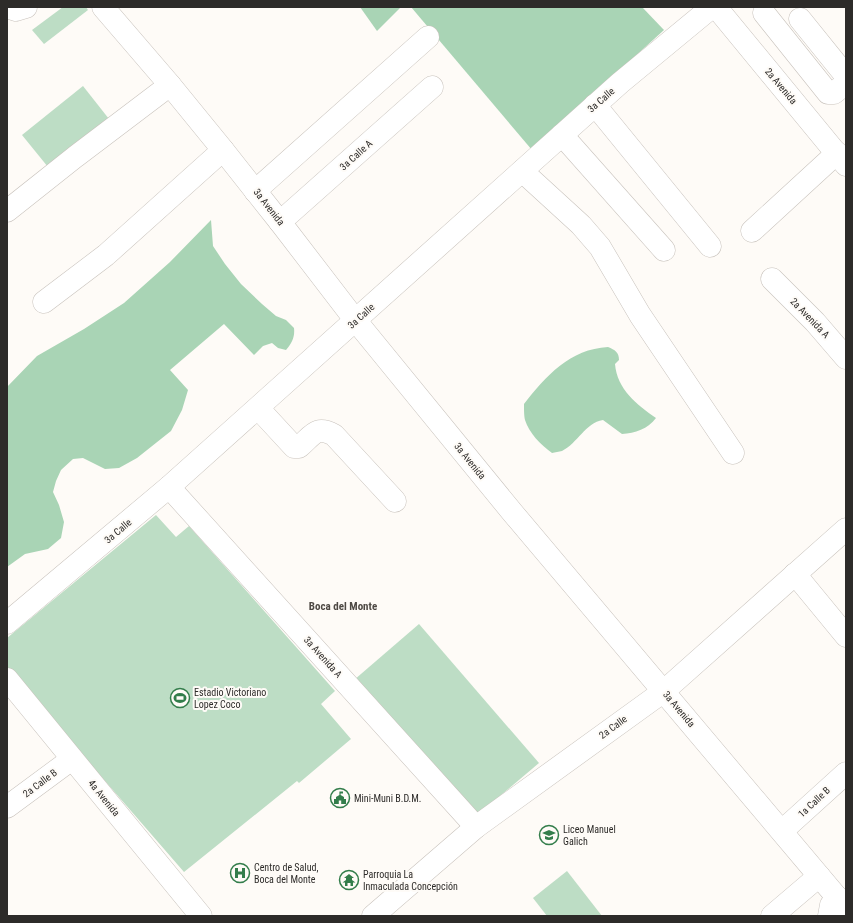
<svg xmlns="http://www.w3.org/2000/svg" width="853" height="923" font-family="'Roboto Condensed',sans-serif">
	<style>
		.green { fill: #bdddc5 }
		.forest { fill: #a9d4b5 }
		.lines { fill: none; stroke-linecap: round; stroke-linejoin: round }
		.minor-casing { stroke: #c8c2bc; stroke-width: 23 }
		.minor { stroke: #fff; stroke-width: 22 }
		.labels { text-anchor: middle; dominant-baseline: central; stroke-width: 4; stroke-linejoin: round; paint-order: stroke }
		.street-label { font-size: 10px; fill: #2d2b29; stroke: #fefbf7 }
		.poi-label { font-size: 10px; fill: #2d2b29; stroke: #fefbf7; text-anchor: start }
		.neighbourhood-label { font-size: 11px; font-weight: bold; fill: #4e4944; stroke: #fefbf7 }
	</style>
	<rect width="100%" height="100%" fill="#fefbf7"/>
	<!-- green -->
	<g class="green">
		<polygon points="63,7 86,7 88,10 44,44 32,30"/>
		<polygon points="83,86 109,119 48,167 22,135"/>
		<polygon points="156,515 176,537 189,526 335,691 321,704 351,739 299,783 297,781 184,872 7,668 7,638"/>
		<polygon points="419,624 539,763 475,817 354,680"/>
		<polygon points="567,871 602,916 547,916 533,898"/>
	</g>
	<!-- forest -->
	<g class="forest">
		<polygon points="360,7 401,7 377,31"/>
		<polygon points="411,7 642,7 664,30 532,150"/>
		<path d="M 211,220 L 213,246 L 225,264 L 241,284 L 262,304 L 276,316 L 286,320 L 294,328 C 295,337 292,343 286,350 L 278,348 L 272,343 L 263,346 L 254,355 L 224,324 L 170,370 L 188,390 L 182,410 L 171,431 L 137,458 L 119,468 L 105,469 L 83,458 L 73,459 L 61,470 L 56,481 L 53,492 L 59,505 L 64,522 L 61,538 L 48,549 L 25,554 L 7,567 L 7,387 L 37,356 L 84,329 L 124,303 L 170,262 Z"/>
		<path d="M 608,347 C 615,350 619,352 619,360 L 615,364 C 617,389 637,405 656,418 C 648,429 635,433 622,434 L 603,420 C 585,423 578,443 562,451 C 559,452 555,452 552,453 C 541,445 529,433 525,420 C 524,416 524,409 524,404 C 546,376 570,349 608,347 Z"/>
	</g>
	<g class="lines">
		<defs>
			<g id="minor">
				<polyline points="7,7 16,10 26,7"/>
				<polyline points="103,7 170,85 223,150 280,222 356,321 512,512 846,908"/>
				<polyline points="716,7 846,165"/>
				<polyline points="764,13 828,93 834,93 846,83"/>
				<polyline points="800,19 846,76"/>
				<polyline points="595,105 710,246"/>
				<polyline points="562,135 664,250"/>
				<polyline points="522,171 581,225 600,247 640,315 733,453"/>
				<polyline points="255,191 428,37"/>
				<polyline points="7,211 75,157 170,85"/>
				<polyline points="280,222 432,87"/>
				<polyline points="752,231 837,153"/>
				<polyline points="772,279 815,322 846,358"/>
				<polyline points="44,302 106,255 223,150"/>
				<path d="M 258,408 L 294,447 L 299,447 C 313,435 316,425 334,435 L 395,501"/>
				<polyline points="169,487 476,827"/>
				<polyline points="795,574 846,636"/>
				<polyline points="7,623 169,487 562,135 620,83 712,7"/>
				<polyline points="7,679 201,916"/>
				<polyline points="7,807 72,759"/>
				<polyline points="782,831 846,773"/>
				<polyline points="373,916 476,827 664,691 846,529"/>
				<polyline points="772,916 819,876"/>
				<polyline points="829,916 831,905 837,897"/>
			</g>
		</defs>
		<!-- minor casing -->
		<use href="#minor" class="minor-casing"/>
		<!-- minor -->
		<use href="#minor" class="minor"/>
	</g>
	<!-- icons -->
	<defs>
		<symbol id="stadium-ring" viewBox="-11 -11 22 22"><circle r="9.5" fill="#fefbf7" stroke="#337d4b" stroke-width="1.5"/><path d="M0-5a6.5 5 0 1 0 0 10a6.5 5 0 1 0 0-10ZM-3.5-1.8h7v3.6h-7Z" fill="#337d4b"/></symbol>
		<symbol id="civic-ring" viewBox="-11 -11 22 22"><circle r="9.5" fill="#fefbf7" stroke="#337d4b" stroke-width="1.5"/><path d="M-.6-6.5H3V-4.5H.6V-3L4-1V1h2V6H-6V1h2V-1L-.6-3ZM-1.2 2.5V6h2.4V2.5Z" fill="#337d4b"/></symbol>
		<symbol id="school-ring" viewBox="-11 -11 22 22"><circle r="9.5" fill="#fefbf7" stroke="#337d4b" stroke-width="1.5"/><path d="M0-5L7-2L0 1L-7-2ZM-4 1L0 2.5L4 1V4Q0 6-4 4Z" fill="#337d4b"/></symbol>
		<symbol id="hospital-ring" viewBox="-11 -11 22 22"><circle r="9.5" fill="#fefbf7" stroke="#337d4b" stroke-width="1.5"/><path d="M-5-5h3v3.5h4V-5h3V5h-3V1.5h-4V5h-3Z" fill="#337d4b"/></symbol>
		<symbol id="temple-ring" viewBox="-11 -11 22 22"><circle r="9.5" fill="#fefbf7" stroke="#337d4b" stroke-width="1.5"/><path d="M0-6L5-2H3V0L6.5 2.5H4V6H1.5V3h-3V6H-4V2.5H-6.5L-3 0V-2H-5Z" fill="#337d4b"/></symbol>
	</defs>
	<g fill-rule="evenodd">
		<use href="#stadium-ring" x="169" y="687" width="22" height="22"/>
		<use href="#civic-ring" x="329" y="787" width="22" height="22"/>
		<use href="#school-ring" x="538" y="824" width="22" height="22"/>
		<use href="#hospital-ring" x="229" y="862" width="22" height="22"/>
		<use href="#temple-ring" x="338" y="869" width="22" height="22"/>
	</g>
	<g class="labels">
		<!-- street labels -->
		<g class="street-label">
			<text transform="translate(781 86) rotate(50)">2a Avenida</text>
			<text transform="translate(601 100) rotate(-41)">3a Calle</text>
			<text transform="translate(356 155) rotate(-42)">3a Calle A</text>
			<text transform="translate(269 207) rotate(52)">3a Avenida</text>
			<text transform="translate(361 316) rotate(-42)">3a Calle</text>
			<text transform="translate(810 318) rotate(46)">2a Avenida A</text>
			<text transform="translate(470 461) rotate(51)">3a Avenida</text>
			<text transform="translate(118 531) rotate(-40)">3a Calle</text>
			<text transform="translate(323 657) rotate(48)">3a Avenida A</text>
			<text transform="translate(679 709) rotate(50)">3a Avenida</text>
			<text transform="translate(613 727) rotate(-36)">2a Calle</text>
			<text transform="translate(40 783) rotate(-37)">2a Calle B</text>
			<text transform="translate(104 798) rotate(51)">4a Avenida</text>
			<text transform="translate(814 802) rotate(-43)">1a Calle B</text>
		</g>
		<!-- poi labels -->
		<g class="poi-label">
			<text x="194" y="692">Estadio Victoriano<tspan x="194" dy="12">Lopez Coco</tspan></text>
			<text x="354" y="798">Mini-Muni B.D.M.</text>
			<text x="563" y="829">Liceo Manuel<tspan x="563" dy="12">Galich</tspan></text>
			<text x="254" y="867">Centro de Salud,<tspan x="254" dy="12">Boca del Monte</tspan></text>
			<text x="363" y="874">Parroquia La<tspan x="363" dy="12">Inmaculada Concepción</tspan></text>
		</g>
		<!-- neighbourhood labels -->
		<g class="neighbourhood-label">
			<text x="343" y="606">Boca del Monte</text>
		</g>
	</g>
	<!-- border -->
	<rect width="853" height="923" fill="none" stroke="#2d2b29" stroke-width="16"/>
</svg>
